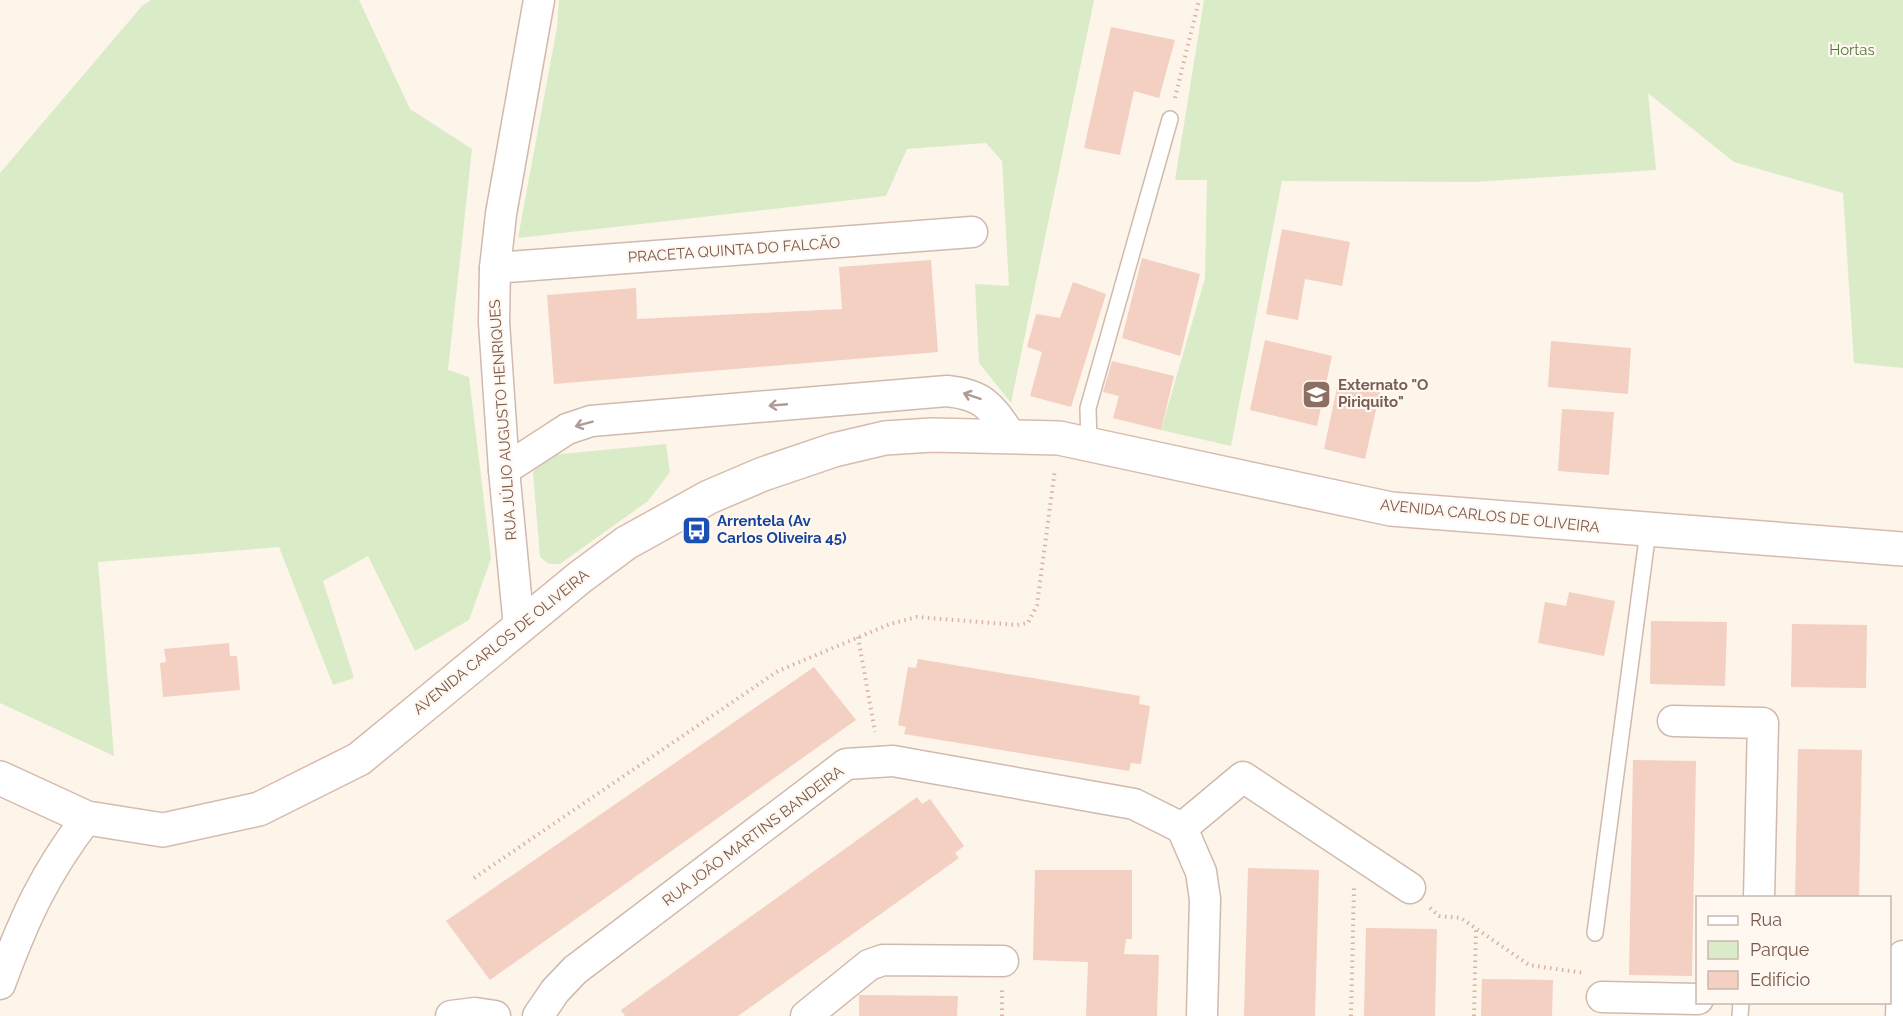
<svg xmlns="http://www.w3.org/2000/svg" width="1903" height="1016" font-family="Raleway,sans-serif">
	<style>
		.green { fill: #daecc7 }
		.building { fill: #f3d0c1 }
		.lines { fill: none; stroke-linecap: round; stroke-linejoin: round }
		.service-casing { stroke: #d0baae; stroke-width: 18 }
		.minor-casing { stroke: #d0baae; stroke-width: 33 }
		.secondary-casing { stroke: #d6bcae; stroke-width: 36 }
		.path { stroke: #d9b3a3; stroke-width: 4; stroke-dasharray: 1.5 4.5; stroke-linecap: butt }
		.service { stroke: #fff; stroke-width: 15 }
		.minor { stroke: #fff; stroke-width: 30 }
		.secondary { stroke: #fff; stroke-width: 33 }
		.oneway { stroke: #af9b94 }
		.labels { text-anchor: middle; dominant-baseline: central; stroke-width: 4.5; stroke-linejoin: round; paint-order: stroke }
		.park-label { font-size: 15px; fill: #577a41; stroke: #fff8f1 }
		.street-label { font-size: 15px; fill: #79584c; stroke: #fff8f1 }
		.education-label { font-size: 15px; font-weight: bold; fill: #785e54; stroke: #fff8f1; text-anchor: start }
		.transit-label { font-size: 15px; font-weight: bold; fill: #164399; stroke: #fff8f1; text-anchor: start }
	</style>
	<rect width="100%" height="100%" fill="#fdf4ea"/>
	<!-- green -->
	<g class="green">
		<polygon points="151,0 359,0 410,109 472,149 448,370 469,377 491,559 469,620 415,651 368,556 323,581 354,678 333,685 279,547 98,562 114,756 0,703 0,173 142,6"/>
		<polygon points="559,0 1094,0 1011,403 979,363 975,284 1009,286 1002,161 986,143 907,149 886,196 518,238 557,27"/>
		<polygon points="1204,0 1903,0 1903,368 1854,363 1843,193 1734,162 1648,93 1656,170 1475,182 1282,181 1231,446 1161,430 1205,278 1207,180 1175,180"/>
		<polygon points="666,444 670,472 648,501 560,564 549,564 540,557 533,472 551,455"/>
	</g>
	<!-- building -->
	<g class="building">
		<polygon points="1111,27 1175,40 1159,98 1134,91 1120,155 1084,148"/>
		<polygon points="1282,229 1350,242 1342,286 1305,279 1298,320 1266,314"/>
		<polygon points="1142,258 1200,274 1180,356 1122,338"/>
		<polygon points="931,260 938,352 554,384 547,295 636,288 637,319 842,309 839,267"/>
		<polygon points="1073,282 1106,294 1071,407 1030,396 1042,352 1027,347 1036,314 1060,318"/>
		<polygon points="1265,340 1332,356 1317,426 1250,410"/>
		<polygon points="1551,341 1631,348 1628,394 1548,387"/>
		<polygon points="1112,361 1174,376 1161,430 1113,418 1119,396 1103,392"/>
		<polygon points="1338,383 1380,392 1365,459 1324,449"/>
		<polygon points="1562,409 1614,412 1609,475 1558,471"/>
		<polygon points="1569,592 1615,601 1604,656 1538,643 1545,602 1566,606"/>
		<polygon points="1651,621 1727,622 1725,686 1650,684"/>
		<polygon points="1792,624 1867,625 1866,688 1791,687"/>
		<polygon points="229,643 230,656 237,656 240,690 163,697 160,663 166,662 164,649"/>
		<polygon points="918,659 1140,696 1139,704 1150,706 1141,764 1131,763 1129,771 904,734 906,727 898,725 908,667 916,668"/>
		<polygon points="814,667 856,720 490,980 446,921"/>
		<polygon points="1798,749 1862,750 1859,898 1795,898"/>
		<polygon points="1633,760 1696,761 1692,976 1629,975"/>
		<polygon points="917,797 922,804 930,799 964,846 955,853 959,858 738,1016 625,1016 621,1010"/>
		<polygon points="1248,868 1319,870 1315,1016 1244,1016"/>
		<polygon points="1035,870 1132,870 1132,939 1126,939 1124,954 1159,955 1157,1016 1086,1016 1088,962 1033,960"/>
		<polygon points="1366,928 1437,929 1435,1016 1364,1016"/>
		<polygon points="1482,979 1553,980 1552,1016 1481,1016"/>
		<polygon points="859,995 958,996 957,1016 859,1016"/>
	</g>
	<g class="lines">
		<defs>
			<g id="service">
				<polyline points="1089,445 1088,408 1170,119"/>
				<polyline points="1595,933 1648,531"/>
				<polyline points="1740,1016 1741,1002"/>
			</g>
			<g id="minor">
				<polyline points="495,268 972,232"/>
				<path d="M 504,470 L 567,429 L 591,421 L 947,391 C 985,395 991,407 1011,436"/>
				<polyline points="519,627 504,470 494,322 495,268 501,214 539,0"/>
				<polyline points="1673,721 1763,723 1759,898"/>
				<polyline points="1182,828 1243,777 1410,888"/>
				<polyline points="1182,828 1201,872 1205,899 1202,1016"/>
				<path d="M 0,984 C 24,919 44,874 87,818"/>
				<polyline points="1602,997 1698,999"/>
				<polyline points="451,1016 475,1013 495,1016"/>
				<polyline points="538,1016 555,991 575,970 846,764 893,761 1134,804 1182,828"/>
				<polyline points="806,1016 869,965 883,960 1003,961"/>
				<polyline points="1901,1016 1903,956"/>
			</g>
			<polyline id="secondary" points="0,778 87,818 163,830 259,809 359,759 579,578 626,543 709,497 763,474 834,450 885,438 932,435 1059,438 1391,509 1903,549"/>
		</defs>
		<!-- service casing -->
		<use href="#service" class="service-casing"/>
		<!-- minor casing -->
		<use href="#minor" class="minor-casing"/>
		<!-- secondary casing -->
		<use href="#secondary" class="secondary-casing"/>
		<!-- path -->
		<g class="path">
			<polyline points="1175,98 1199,0"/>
			<polyline points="858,637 875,732"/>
			<polyline points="474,878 778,671 890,624 917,617 1017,625 1028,623 1037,605 1055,469"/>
			<polyline points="1430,908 1439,916 1461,918 1529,965 1584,973"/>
			<polyline points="1002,1016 1002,990"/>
			<polyline points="1351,1016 1354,888"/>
			<polyline points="1474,1016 1476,929"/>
		</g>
		<!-- service -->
		<use href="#service" class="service"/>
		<!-- minor -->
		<use href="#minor" class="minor"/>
		<!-- secondary -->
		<use href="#secondary" class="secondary"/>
	</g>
	<!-- one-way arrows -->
	<defs><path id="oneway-shaft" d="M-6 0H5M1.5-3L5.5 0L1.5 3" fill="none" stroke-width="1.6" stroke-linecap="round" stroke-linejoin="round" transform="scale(1.5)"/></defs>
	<g class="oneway">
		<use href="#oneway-shaft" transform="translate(972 396) rotate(-161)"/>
		<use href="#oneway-shaft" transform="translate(778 405) rotate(175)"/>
		<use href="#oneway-shaft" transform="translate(584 424) rotate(165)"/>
	</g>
	<!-- icons -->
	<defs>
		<symbol id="school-square" viewBox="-11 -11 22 22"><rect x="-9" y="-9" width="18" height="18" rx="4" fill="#8d6e63" stroke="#fff8f1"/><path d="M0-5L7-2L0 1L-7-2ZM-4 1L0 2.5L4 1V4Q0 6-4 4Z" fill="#fff"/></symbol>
		<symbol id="bus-square" viewBox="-11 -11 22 22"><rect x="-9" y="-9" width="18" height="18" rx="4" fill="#1a4fb4" stroke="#fff8f1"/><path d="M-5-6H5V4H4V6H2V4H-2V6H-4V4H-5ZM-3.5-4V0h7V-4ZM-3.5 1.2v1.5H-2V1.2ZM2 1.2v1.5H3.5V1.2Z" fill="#fff"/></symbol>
	</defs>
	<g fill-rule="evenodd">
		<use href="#school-square" x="1300" y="378" width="33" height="33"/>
		<use href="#bus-square" x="680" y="514" width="33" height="33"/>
	</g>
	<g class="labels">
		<!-- park labels -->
		<g class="park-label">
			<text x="1852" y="50">Hortas</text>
		</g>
		<!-- street labels -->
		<g class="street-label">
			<text transform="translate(734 250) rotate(-4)">PRACETA QUINTA DO FALCÃO</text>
			<text transform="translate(503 420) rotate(-94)">RUA JÚLIO AUGUSTO HENRIQUES</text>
			<text transform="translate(1490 516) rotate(6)">AVENIDA CARLOS DE OLIVEIRA</text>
			<text transform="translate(501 642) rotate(-39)">AVENIDA CARLOS DE OLIVEIRA</text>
			<text transform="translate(753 836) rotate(-37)">RUA JOÃO MARTINS BANDEIRA</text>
		</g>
		<!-- education labels -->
		<g class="education-label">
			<text x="1338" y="385">Externato "O<tspan x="1338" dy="17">Piriquito"</tspan></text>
		</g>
		<!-- transit labels -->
		<g class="transit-label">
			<text x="717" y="521">Arrentela (Av<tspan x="717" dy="17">Carlos Oliveira 45)</tspan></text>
		</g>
	</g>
	<!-- legend -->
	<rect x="1696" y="896" width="195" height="108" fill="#fff8f1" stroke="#c9b8af" stroke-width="1.5"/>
	<rect x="1708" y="916" width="30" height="9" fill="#ffffff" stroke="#c9b8af" stroke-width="1.5"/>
	<text x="1750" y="926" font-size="18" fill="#79584c">Rua</text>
	<rect x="1708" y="941" width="30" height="18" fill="#daecc7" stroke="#c9b8af" stroke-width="1.5"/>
	<text x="1750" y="956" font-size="18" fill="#79584c">Parque</text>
	<rect x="1708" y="971" width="30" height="18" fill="#f3d0c1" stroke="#c9b8af" stroke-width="1.5"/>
	<text x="1750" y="986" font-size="18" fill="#79584c">Edifício</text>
</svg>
